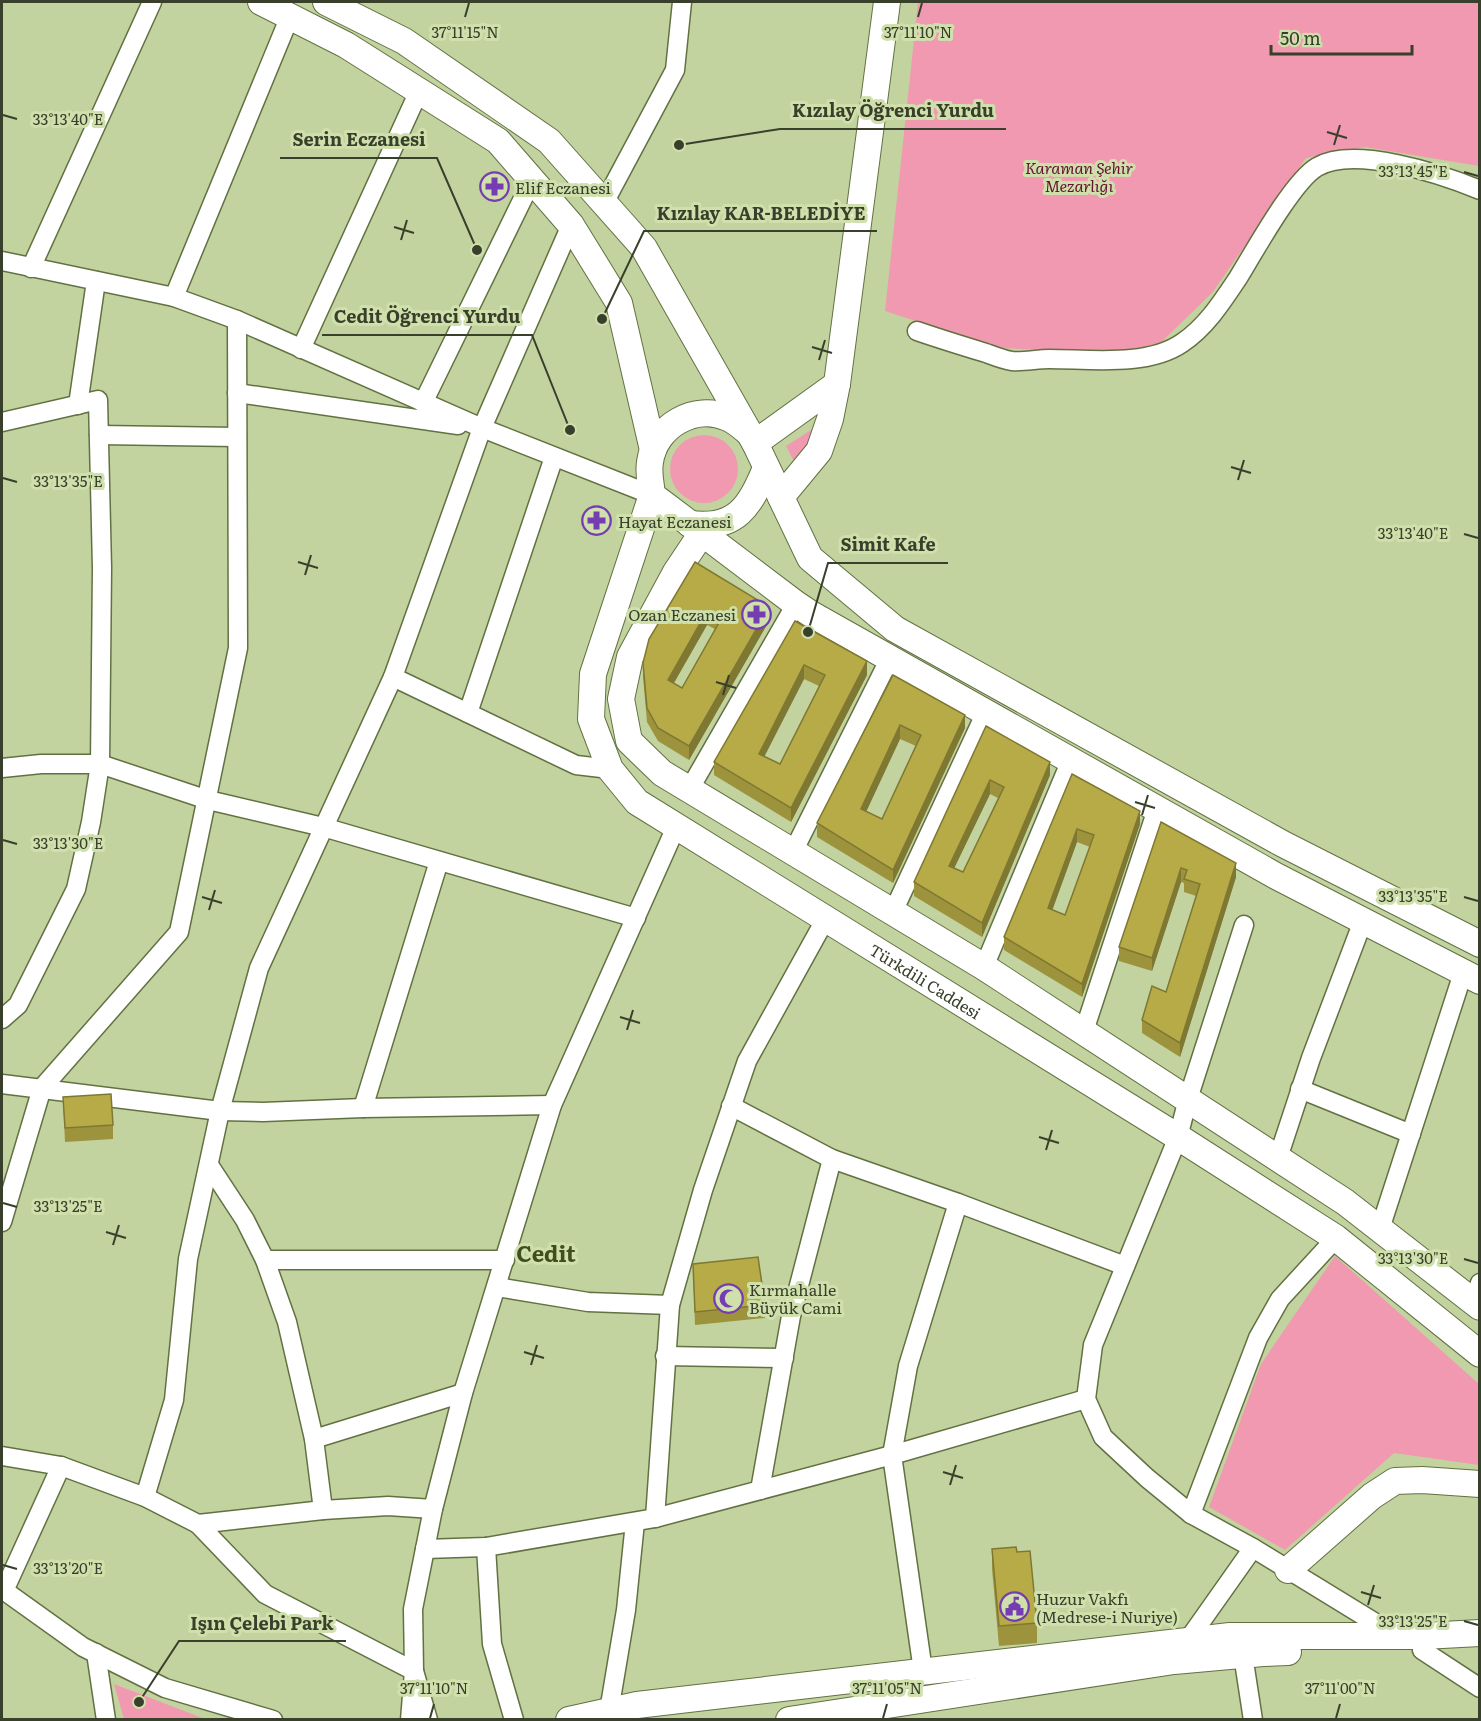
<svg xmlns="http://www.w3.org/2000/svg" width="1481" height="1721" font-family="Literata,serif">
	<style>
		.green { fill: #f199b0 }
		.lines { fill: none; stroke-linecap: round; stroke-linejoin: round }
		.street-casing { stroke: #627141; stroke-width: 21 }
		.secondary-casing { stroke: #627141; stroke-width: 28 }
		.street { stroke: #fff; stroke-width: 18 }
		.secondary { stroke: #fff; stroke-width: 26 }
		.wall { fill: #9d933d; fill-rule: evenodd }
		.shaded-wall { fill: #7f7832 }
		.building { fill: #b6ab47; stroke: #7f7832; stroke-width: 1.5; fill-rule: evenodd }
		.ticks { fill: none; stroke: #383f2a; stroke-width: 2 }
		.labels { text-anchor: middle; dominant-baseline: central; stroke-width: 6; stroke-linejoin: round; paint-order: stroke }
		.park-label { font-size: 16px; font-style: italic; fill: #661032; stroke: #cfe0ac }
		.poi-label { font-size: 16px; fill: #383f2a; stroke: #cfe0ac; text-anchor: start }
		.street-label { font-size: 16px; fill: #383f2a; stroke: #cfe0ac }
		.district-label { font-size: 22px; font-weight: bold; fill: #404d1e; stroke: #cfe0ac }
		.ticks-label { font-size: 15px; text-anchor: middle; fill: #383f2a; stroke: #cfe0ac; stroke-width: 6; stroke-linejoin: round; paint-order: stroke }
		.leader { fill: none; stroke: #383f2a; stroke-width: 2 }
		.callout-dot { fill: #383f2a; stroke: #cfe0ac; stroke-width: 2 }
		.callout-label { font-size: 18px; text-anchor: middle; font-weight: bold; fill: #383f2a; stroke: #cfe0ac; stroke-width: 6; stroke-linejoin: round; paint-order: stroke }
	</style>
	<rect width="100%" height="100%" fill="#c2d3a0"/>
	<!-- green -->
	<g class="green">
		<polygon points="918,2 1479,2 1479,166 1365,147 1306,158 1212,293 1149,354 999,348 885,311"/>
		<polygon points="822,423 796,465 786,446"/>
		<circle cx="704" cy="469" r="34"/>
		<polygon points="1335,1256 1479,1384 1479,1465 1394,1453 1285,1550 1209,1507 1261,1364"/>
		<polygon points="114,1684 205,1719 124,1719"/>
	</g>
	<g class="lines">
		<defs>
			<g id="street">
				<polyline points="604,203 675,70 682,2"/>
				<polyline points="2,261 174,297 237,320 482,428 652,495"/>
				<polyline points="31,268 152,2"/>
				<polyline points="174,297 290,16"/>
				<path d="M 917,331 C 940,339 963,346 986,353 C 994,356 1004,360 1012,361 C 1024,362 1037,359 1049,359 C 1090,359 1147,367 1182,343 C 1206,327 1222,302 1238,278 C 1254,252 1293,181 1317,167 C 1354,145 1441,174 1480,190"/>
				<polyline points="301,349 419,91"/>
				<polyline points="237,393 458,425"/>
				<polyline points="423,403 532,180"/>
				<polyline points="78,405 96,281"/>
				<polyline points="2,422 98,400 102,568 100,764 91,822 76,889 18,1005 2,1019"/>
				<polyline points="99,435 237,437"/>
				<polyline points="393,677 576,765 610,769"/>
				<polyline points="468,713 554,457"/>
				<polyline points="2,768 41,764 100,764 208,800 323,827 636,918"/>
				<polyline points="689,790 796,604"/>
				<polyline points="793,852 890,658"/>
				<polyline points="893,912 986,712"/>
				<polyline points="1244,925 1188,1099 1178,1137 1093,1345 1086,1399 1103,1437 1147,1478 1191,1514 1253,1548 1395,1635"/>
				<polyline points="984,967 1071,760"/>
				<polyline points="1084,1031 1157,809"/>
				<polyline points="2,1084 220,1111 263,1112 363,1108 552,1105"/>
				<polyline points="1300,1089 1411,1134"/>
				<polyline points="731,1106 832,1159 958,1203 1125,1266"/>
				<polyline points="363,1108 439,861"/>
				<polyline points="1278,1158 1311,1058 1363,921"/>
				<polyline points="209,1165 245,1220 265,1260 287,1322 314,1439 323,1510"/>
				<polyline points="2,1222 42,1088 179,932 238,648 237,320"/>
				<polyline points="1380,1229 1463,973"/>
				<polyline points="265,1260 505,1260"/>
				<polyline points="497,1287 588,1302 670,1305"/>
				<polyline points="1473,1302 1480,1283"/>
				<polyline points="665,1356 784,1358"/>
				<polyline points="314,1439 463,1393"/>
				<polyline points="2,1456 61,1466 145,1497 198,1524 323,1510 388,1506 433,1509"/>
				<polyline points="760,1490 791,1316 832,1159"/>
				<polyline points="145,1497 174,1400 188,1259 220,1111 259,968 393,677 482,428 571,225"/>
				<polyline points="1191,1514 1258,1338 1280,1299 1336,1238"/>
				<polyline points="655,1518 670,1305 703,1190 747,1061 825,920"/>
				<polyline points="198,1524 265,1594 414,1671 428,1720"/>
				<polyline points="486,1547 492,1644 514,1720"/>
				<polyline points="425,1549 486,1547 655,1518 892,1455 1086,1399"/>
				<polyline points="2,1589 83,1647 165,1688 273,1720"/>
				<polyline points="4,1591 61,1466"/>
				<polyline points="1188,1640 1253,1548"/>
				<polyline points="1422,1650 1480,1688"/>
				<polyline points="96,1653 106,1720"/>
				<polyline points="1243,1655 1253,1720"/>
				<polyline points="923,1671 892,1455 908,1366 958,1203"/>
				<polyline points="609,1711 626,1610 635,1522"/>
				<polyline points="410,1720 414,1671 413,1609 433,1509 463,1393 552,1105 676,827"/>
			</g>
			<g id="secondary">
				<polyline points="261,2 346,45 498,141 571,225 619,303 653,450"/>
				<polyline points="326,2 404,41 549,141 644,248 755,443 810,558 895,629 1283,844 1480,944"/>
				<path d="M 748,432 C 742,427 735,421 728,418 C 695,403 655,426 650,462 C 648,473 651,484 652,495 L 796,604 L 811,614 L 1276,876 L 1480,981"/>
				<polyline points="755,443 837,384"/>
				<path id="s1" d="M 652,495 L 593,674 L 591,719 L 610,769 L 637,802 L 1178,1137 L 1336,1238 L 1480,1354"/>
				<polyline points="781,497 819,451 830,419 837,384 887,2"/>
				<path d="M 690,524 C 737,530 750,506 766,468"/>
				<polyline points="702,533 676,572 630,657 621,699 629,741 662,773 984,967 1345,1202 1480,1307"/>
				<polyline points="1288,1570 1372,1496 1395,1481 1422,1480 1480,1484"/>
				<polyline points="569,1720 637,1705 1230,1636 1423,1636 1480,1633"/>
				<polyline points="789,1720 1174,1661 1263,1653 1288,1652"/>
			</g>
		</defs>
		<!-- street casing -->
		<use href="#street" class="street-casing"/>
		<!-- secondary casing -->
		<use href="#secondary" class="secondary-casing"/>
		<!-- street -->
		<use href="#street" class="street"/>
		<!-- secondary -->
		<use href="#secondary" class="secondary"/>
	</g>
	<!-- wall -->
	<g class="wall">
		<path d="M 695,562 L 769,621 L 689,760 L 658,741 L 647,722 L 643,677 L 643,663 ZM 707,625 L 715,629 L 682,688 L 674,683 Z"/>
		<path d="M 795,621 L 867,675 L 791,822 L 714,775 L 714,762 ZM 804,679 L 819,686 L 780,764 L 764,756 Z"/>
		<path d="M 893,675 L 965,728 L 893,883 L 817,837 L 817,823 ZM 900,739 L 916,746 L 882,819 L 866,811 Z"/>
		<path d="M 986,726 L 1050,775 L 982,937 L 914,896 L 914,882 ZM 990,794 L 998,798 L 963,872 L 954,868 Z"/>
		<path d="M 1072,774 L 1140,824 L 1082,997 L 1004,950 L 1004,937 ZM 1077,842 L 1090,847 L 1065,915 L 1052,910 Z"/>
		<polygon points="1161,822 1236,877 1180,1057 1142,1033 1142,1020 1166,992 1196,896 1184,892 1184,883 1181,882 1152,971 1119,961 1119,947"/>
		<polygon points="63,1097 113,1125 113,1139 65,1142"/>
		<polygon points="693,1264 765,1305 765,1318 695,1325"/>
		<polygon points="992,1549 1017,1552 1037,1623 1037,1643 999,1646 992,1569"/>
	</g>
	<!-- shaded-wall -->
	<g class="shaded-wall">
		<polygon points="769,607 769,621 689,760 689,746"/>
		<polygon points="707,611 707,625 668,693 668,680"/>
		<polygon points="867,661 867,675 791,822 791,808"/>
		<polygon points="804,665 804,679 759,767 759,754"/>
		<polygon points="965,715 965,728 893,883 893,870"/>
		<polygon points="900,725 900,739 861,823 861,809"/>
		<polygon points="1050,762 1050,775 982,937 982,923"/>
		<polygon points="990,780 990,794 949,879 949,866"/>
		<polygon points="1140,811 1140,824 1082,997 1082,984"/>
		<polygon points="1077,829 1077,842 1048,922 1048,908"/>
		<polygon points="1236,863 1236,877 1180,1057 1180,1043"/>
		<polygon points="1181,868 1181,882 1152,971 1152,958"/>
	</g>
	<!-- building -->
	<g class="building">
		<path d="M 695,562 L 769,607 L 689,746 L 658,728 L 647,708 L 643,663 L 649,639 ZM 707,611 L 721,619 L 682,688 L 668,680 Z"/>
		<path d="M 795,621 L 867,661 L 791,808 L 714,762 ZM 804,665 L 825,675 L 780,764 L 759,754 Z"/>
		<path d="M 893,675 L 965,715 L 893,870 L 817,823 ZM 900,725 L 921,735 L 882,819 L 861,809 Z"/>
		<path d="M 986,726 L 1050,762 L 982,923 L 914,882 ZM 990,780 L 1004,787 L 963,872 L 949,866 Z"/>
		<path d="M 1072,774 L 1140,811 L 1082,984 L 1004,937 ZM 1077,829 L 1094,835 L 1065,915 L 1048,908 Z"/>
		<polygon points="1161,822 1236,863 1180,1043 1142,1020 1152,986 1166,992 1200,884 1184,879 1187,870 1181,868 1152,958 1119,947"/>
		<polygon points="111,1094 113,1125 65,1128 63,1097"/>
		<polygon points="758,1257 765,1305 695,1312 693,1264"/>
		<polygon points="1016,1547 1017,1552 1030,1551 1037,1623 999,1626 992,1549"/>
	</g>
	<!-- ticks -->
	<path class="ticks" d="M 465,17 L 469,3M 918,17 L 922,3M 3,115 L 17,119M 1327,132 L 1347,138M 1334,145 L 1340,125M 1464,172 L 1478,176M 394,227 L 414,233M 401,240 L 407,220M 812,347 L 832,353M 819,360 L 825,340M 1231,467 L 1251,473M 3,478 L 17,482M 1238,480 L 1244,460M 1464,534 L 1478,538M 298,562 L 318,568M 305,575 L 311,555M 716,682 L 736,688M 723,695 L 729,675M 1135,802 L 1155,808M 1142,815 L 1148,795M 3,840 L 17,844M 202,897 L 222,903M 1464,897 L 1478,901M 209,910 L 215,890M 620,1017 L 640,1023M 627,1030 L 633,1010M 1039,1137 L 1059,1143M 1046,1150 L 1052,1130M 3,1203 L 17,1207M 106,1232 L 126,1238M 113,1245 L 119,1225M 1464,1259 L 1478,1263M 524,1352 L 544,1358M 531,1365 L 537,1345M 943,1472 L 963,1478M 950,1485 L 956,1465M 3,1565 L 17,1569M 1361,1592 L 1381,1598M 1368,1605 L 1374,1585M 1464,1621 L 1478,1625M 430,1718 L 434,1704M 883,1718 L 887,1704M 1336,1718 L 1340,1704"/>
	<!-- icons -->
	<defs>
		<symbol id="pharmacy-ring" viewBox="-11 -11 22 22"><circle r="9.5" fill="#cfe0ac" stroke="#763cb2" stroke-width="1.5"/><path d="M-2-6h4v4h4v4h-4v4h-4v-4h-4v-4h4Z" fill="#763cb2"/></symbol>
		<symbol id="mosque-ring" viewBox="-11 -11 22 22"><circle r="9.5" fill="#cfe0ac" stroke="#763cb2" stroke-width="1.5"/><path d="M3.5-4.9A6 6 0 1 0 3.5 4.9A5 5 0 1 1 3.5-4.9Z" fill="#763cb2"/></symbol>
		<symbol id="civic-ring" viewBox="-11 -11 22 22"><circle r="9.5" fill="#cfe0ac" stroke="#763cb2" stroke-width="1.5"/><path d="M-.6-6.5H3V-4.5H.6V-3L4-1V1h2V6H-6V1h2V-1L-.6-3ZM-1.2 2.5V6h2.4V2.5Z" fill="#763cb2"/></symbol>
	</defs>
	<g fill-rule="evenodd">
		<use href="#pharmacy-ring" x="478" y="170" width="33" height="33"/>
		<use href="#pharmacy-ring" x="580" y="504" width="33" height="33"/>
		<use href="#pharmacy-ring" x="740" y="598" width="33" height="33"/>
		<use href="#mosque-ring" x="712" y="1282" width="33" height="33"/>
		<use href="#civic-ring" x="998" y="1590" width="33" height="33"/>
	</g>
	<g class="labels">
		<!-- park labels -->
		<g class="park-label">
			<text x="1079" y="167">Karaman Şehir<tspan x="1079" dy="18">Mezarlığı</tspan></text>
		</g>
		<!-- poi labels -->
		<g class="poi-label">
			<text x="515" y="187">Elif Eczanesi</text>
			<text x="618" y="521">Hayat Eczanesi</text>
			<text x="736" y="614" text-anchor="end">Ozan Eczanesi</text>
			<text x="749" y="1289">Kırmahalle<tspan x="749" dy="18">Büyük Cami</tspan></text>
			<text x="1036" y="1598">Huzur Vakfı<tspan x="1036" dy="18">(Medrese-i Nuriye)</tspan></text>
		</g>
		<!-- street labels -->
		<g class="street-label">
			<text stroke="none"><textPath href="#s1" startOffset="669">Türkdili Caddesi</textPath></text>
		</g>
		<!-- district labels -->
		<g class="district-label">
			<text x="546" y="1252">Cedit</text>
		</g>
	</g>
	<g class="ticks-label">
		<text x="465" y="38">37°11'15"N</text>
		<text x="918" y="38">37°11'10"N</text>
		<text x="68" y="125">33°13'40"E</text>
		<text x="1413" y="177">33°13'45"E</text>
		<text x="68" y="487">33°13'35"E</text>
		<text x="1413" y="539">33°13'40"E</text>
		<text x="68" y="849">33°13'30"E</text>
		<text x="1413" y="902">33°13'35"E</text>
		<text x="68" y="1212">33°13'25"E</text>
		<text x="1413" y="1264">33°13'30"E</text>
		<text x="68" y="1574">33°13'20"E</text>
		<text x="1413" y="1627">33°13'25"E</text>
		<text x="434" y="1694">37°11'10"N</text>
		<text x="887" y="1694">37°11'05"N</text>
		<text x="1340" y="1694">37°11'00"N</text>
	</g>
	<!-- callouts -->
	<path class="leader" d="M679 145L780 129H1006M477 250L437 158H280M602 319L644 231H877M570 430L532 335H322M808 632L828 563H948M139 1702L179 1641H346"/>
	<g class="callout-dot">
		<circle cx="679" cy="145" r="6"/>
		<circle cx="477" cy="250" r="6"/>
		<circle cx="602" cy="319" r="6"/>
		<circle cx="570" cy="430" r="6"/>
		<circle cx="808" cy="632" r="6"/>
		<circle cx="139" cy="1702" r="6"/>
	</g>
	<g class="callout-label">
		<text x="893" y="117">Kızılay Öğrenci Yurdu</text>
		<text x="359" y="146">Serin Eczanesi</text>
		<text x="761" y="220">Kızılay KAR-BELEDİYE</text>
		<text x="427" y="323">Cedit Öğrenci Yurdu</text>
		<text x="888" y="551">Simit Kafe</text>
		<text x="262" y="1630">Işın Çelebi Park</text>
	</g>
	<!-- border -->
	<rect width="1481" height="1721" fill="none" stroke="#383f2a" stroke-width="6"/>
	<!-- scale -->
	<path d="M1271 45v9h141v-9" fill="none" stroke="#383f2a" stroke-width="3"/>
	<text x="1280" y="45" font-size="18" fill="#383f2a" stroke="#cfe0ac" stroke-width="4.5" paint-order="stroke">50 m</text>
</svg>
